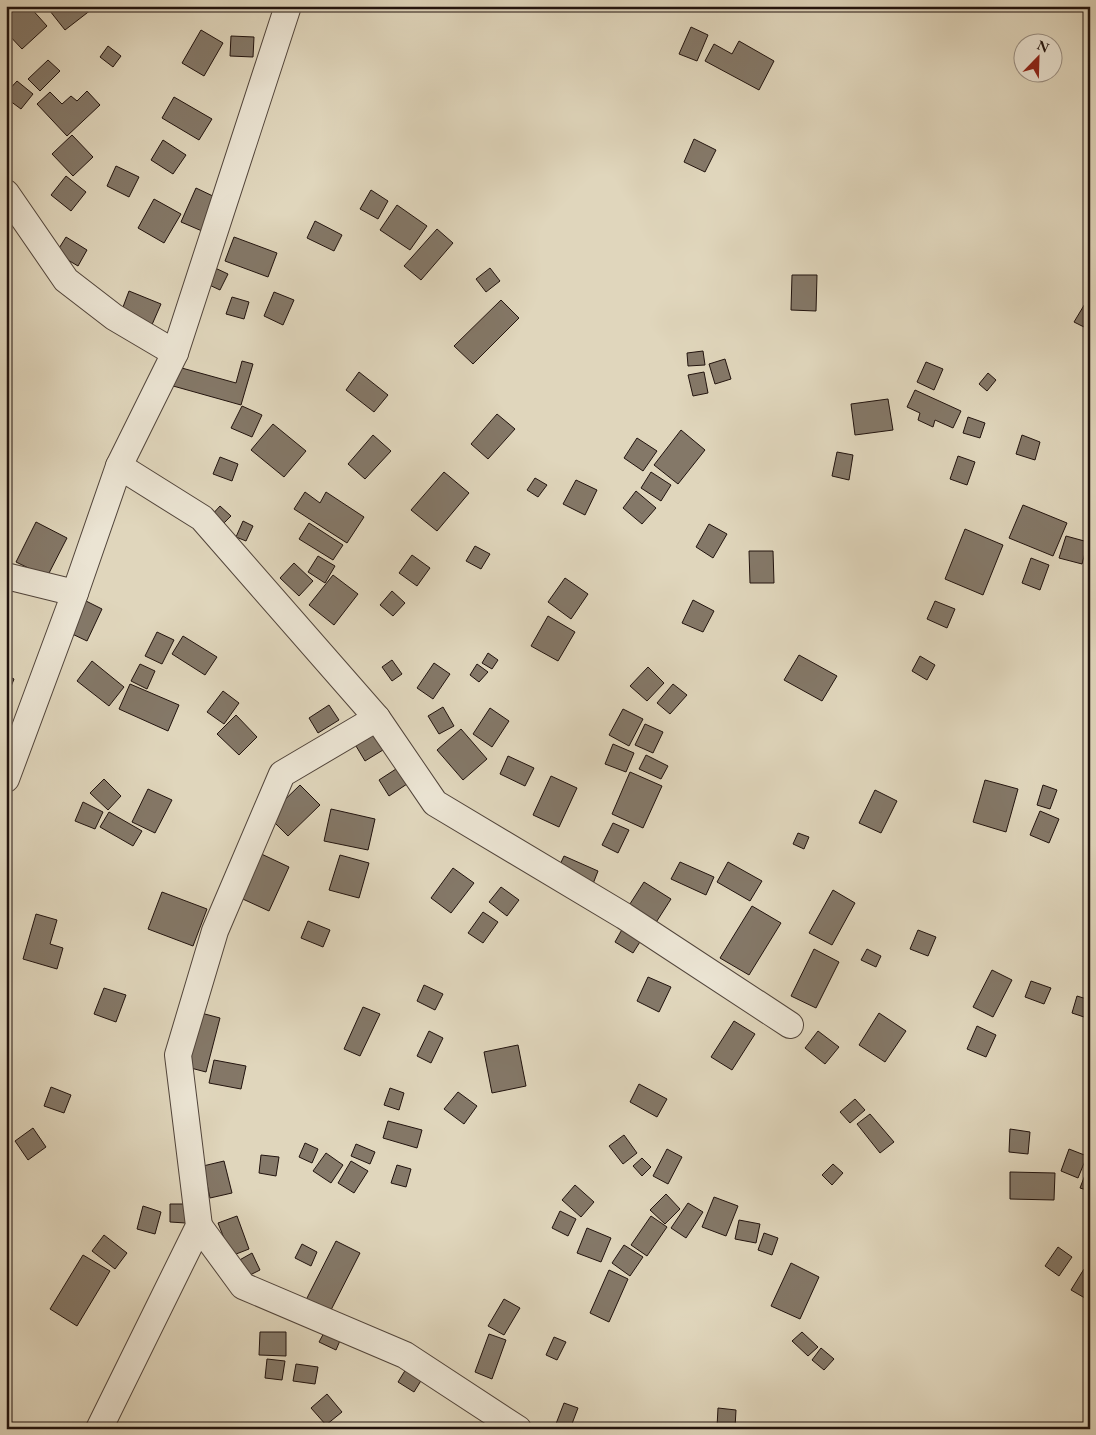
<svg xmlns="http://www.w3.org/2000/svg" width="1096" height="1435" font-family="'EB Garamond',serif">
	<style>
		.building { fill: #847868; stroke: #21130e }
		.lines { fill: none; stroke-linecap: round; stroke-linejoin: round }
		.minor-casing { stroke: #51443a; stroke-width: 28 }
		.minor { stroke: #ebe4d3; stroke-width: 26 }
	</style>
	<rect width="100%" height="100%" fill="#e0d6bc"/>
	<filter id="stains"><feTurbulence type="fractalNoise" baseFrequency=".004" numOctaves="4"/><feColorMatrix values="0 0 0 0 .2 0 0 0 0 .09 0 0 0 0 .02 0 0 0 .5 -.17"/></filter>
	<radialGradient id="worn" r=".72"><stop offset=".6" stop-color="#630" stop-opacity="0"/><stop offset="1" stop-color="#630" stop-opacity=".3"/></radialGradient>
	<!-- building -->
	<g class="building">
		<polygon points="17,6 29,6 47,26 22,49 6,32 6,17"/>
		<polygon points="46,6 96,6 65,30"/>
		<polygon points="691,27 708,35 697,61 679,54"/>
		<polygon points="201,30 223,43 204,76 182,63"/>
		<polygon points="231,36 254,37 253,57 230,56"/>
		<polygon points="739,41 774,61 759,90 705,61 714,44 732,54"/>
		<polygon points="108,46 121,56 113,67 100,57"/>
		<polygon points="48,60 60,71 40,91 28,79"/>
		<polygon points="17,81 33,94 21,109 6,98 6,93"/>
		<polygon points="87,91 100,105 67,136 37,104 50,92 62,104 71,96 77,101"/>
		<polygon points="174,97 212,119 199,140 162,118"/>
		<polygon points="72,135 93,157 73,176 52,154"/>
		<polygon points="694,139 716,150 705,172 684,162"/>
		<polygon points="163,140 186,155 173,174 151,160"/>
		<polygon points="116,166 139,177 129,197 107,186"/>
		<polygon points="66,176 86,192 71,211 51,195"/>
		<polygon points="196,188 217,198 202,231 181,222"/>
		<polygon points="371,190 388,201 378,219 360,209"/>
		<polygon points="154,199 181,214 164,243 138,228"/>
		<polygon points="397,205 427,226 410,250 380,230"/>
		<polygon points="315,221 342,235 334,251 307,238"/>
		<polygon points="437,229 453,243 421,280 404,266"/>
		<polygon points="66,237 87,250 78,266 56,253"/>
		<polygon points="234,237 277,253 268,277 225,261"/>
		<polygon points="213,267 228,274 220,290 205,283"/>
		<polygon points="490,268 500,281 486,292 476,279"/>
		<polygon points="792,275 817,275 816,311 791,310"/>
		<polygon points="129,291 161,304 151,327 120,315"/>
		<polygon points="274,292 294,300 283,325 264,316"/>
		<polygon points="232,297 249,302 244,319 226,314"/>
		<polygon points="1089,297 1090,298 1090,330 1074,322"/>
		<polygon points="501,300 519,318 473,364 454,346"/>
		<polygon points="703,351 705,365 688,366 687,353"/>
		<polygon points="725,359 731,379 715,384 709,364"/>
		<polygon points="242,361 253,364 241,405 166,384 171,365 236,383"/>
		<polygon points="926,362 943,369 934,390 917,382"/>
		<polygon points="359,372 388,395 374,412 346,390"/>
		<polygon points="704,372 708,393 693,396 688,375"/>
		<polygon points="988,373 996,380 987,391 979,384"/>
		<polygon points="915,390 961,411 953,428 935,420 933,427 918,420 920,413 907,407"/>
		<polygon points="888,399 893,430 855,435 851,404"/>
		<polygon points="242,406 262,415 252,437 231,428"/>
		<polygon points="497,414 515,429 488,459 471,444"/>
		<polygon points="968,417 985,423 980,438 963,433"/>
		<polygon points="273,424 306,451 284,477 251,450"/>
		<polygon points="681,430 705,450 678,484 654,465"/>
		<polygon points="373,435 391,451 365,479 348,464"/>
		<polygon points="1022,435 1040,442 1035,460 1016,454"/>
		<polygon points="637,438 657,451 643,471 624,458"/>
		<polygon points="837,452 853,455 849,480 832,476"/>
		<polygon points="958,456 975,462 967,485 950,479"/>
		<polygon points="220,457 238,464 232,481 213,474"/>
		<polygon points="444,472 469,493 437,531 411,510"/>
		<polygon points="651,472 671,485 661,501 641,488"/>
		<polygon points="535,478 547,485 538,497 527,490"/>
		<polygon points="576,480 597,490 585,515 563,504"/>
		<polygon points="636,491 656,508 642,524 623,508"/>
		<polygon points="305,492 320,503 326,492 364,517 347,543 294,509"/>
		<polygon points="1023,505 1067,523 1053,556 1009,538"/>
		<polygon points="220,506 231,516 220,527 210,517"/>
		<polygon points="243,521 253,526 246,541 236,537"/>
		<polygon points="36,522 67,538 47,577 16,562"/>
		<polygon points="309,523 343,545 333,560 299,539"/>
		<polygon points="709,524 727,534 713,558 696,547"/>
		<polygon points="965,529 1003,545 983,595 945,579"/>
		<polygon points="1066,536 1088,542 1082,564 1059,558"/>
		<polygon points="475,546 490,554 481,569 466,561"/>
		<polygon points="749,551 773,551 774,583 750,583"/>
		<polygon points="412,555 430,568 417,586 399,573"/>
		<polygon points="318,556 335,566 325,583 308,572"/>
		<polygon points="1031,558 1049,565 1040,590 1022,583"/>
		<polygon points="294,563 313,581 299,596 280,578"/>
		<polygon points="333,575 358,594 334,625 309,605"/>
		<polygon points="565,578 588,594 571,619 548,602"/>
		<polygon points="392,591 405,603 393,616 380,605"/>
		<polygon points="84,600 102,609 87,641 68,632"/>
		<polygon points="693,600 714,611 703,632 682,623"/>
		<polygon points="935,601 955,609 947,628 927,619"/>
		<polygon points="548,616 575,632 558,661 531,646"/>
		<polygon points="157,632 174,640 162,664 145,656"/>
		<polygon points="183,636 217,657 205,675 172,654"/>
		<polygon points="488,653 498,660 492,669 482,663"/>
		<polygon points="799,655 837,676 822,701 784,680"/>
		<polygon points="920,656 935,665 927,680 912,671"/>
		<polygon points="392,660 402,674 392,681 382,667"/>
		<polygon points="92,661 124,687 109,706 77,681"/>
		<polygon points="434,663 450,674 433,699 417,688"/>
		<polygon points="140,664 155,671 147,689 131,681"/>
		<polygon points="477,664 488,672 479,682 470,675"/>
		<polygon points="648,667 664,683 647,701 630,686"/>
		<polygon points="6,675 14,679 8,694 6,693"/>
		<polygon points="130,684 179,705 168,731 119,709"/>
		<polygon points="673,684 687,695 670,714 657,703"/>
		<polygon points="223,691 239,703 224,724 207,712"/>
		<polygon points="329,705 339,720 318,733 309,718"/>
		<polygon points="443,707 454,726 439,734 428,716"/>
		<polygon points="490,708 509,721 492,747 473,734"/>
		<polygon points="623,709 643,719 629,746 609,735"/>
		<polygon points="236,715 257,737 239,755 217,734"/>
		<polygon points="645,724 663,732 653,753 635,745"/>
		<polygon points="461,729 487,759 463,780 437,750"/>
		<polygon points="371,730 383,750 365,761 353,741"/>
		<polygon points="613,744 634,753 626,772 605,764"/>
		<polygon points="646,755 668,766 661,779 639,769"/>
		<polygon points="508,756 534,768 525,786 500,774"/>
		<polygon points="396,769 407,784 389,796 379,780"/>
		<polygon points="630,772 662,786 643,828 612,814"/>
		<polygon points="551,776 577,788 559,827 533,815"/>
		<polygon points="104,779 121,796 108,810 90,793"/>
		<polygon points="985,780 1018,789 1006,832 973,822"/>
		<polygon points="300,785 320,805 288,836 268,816"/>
		<polygon points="1043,785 1057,790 1050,809 1037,805"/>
		<polygon points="148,789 172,800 155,833 132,822"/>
		<polygon points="875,790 897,801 881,833 859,823"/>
		<polygon points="83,802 103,812 95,829 75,821"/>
		<polygon points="331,809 375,819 368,850 324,841"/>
		<polygon points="1040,811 1059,819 1049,843 1030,835"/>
		<polygon points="109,812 142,831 133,846 100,827"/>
		<polygon points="613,823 629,830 618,853 602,845"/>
		<polygon points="798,833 809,837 804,849 793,844"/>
		<polygon points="255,851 289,867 269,911 234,895"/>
		<polygon points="340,855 369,863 359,898 329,890"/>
		<polygon points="564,856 598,871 591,889 556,873"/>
		<polygon points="680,862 714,877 706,895 671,879"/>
		<polygon points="728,862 762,881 750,901 717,882"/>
		<polygon points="453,868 474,883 451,913 431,898"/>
		<polygon points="644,882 671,899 655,924 628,907"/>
		<polygon points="501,887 519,900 507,916 489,902"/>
		<polygon points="833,890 855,903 832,945 809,933"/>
		<polygon points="162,892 207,909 193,946 148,929"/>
		<polygon points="752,906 781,923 749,975 720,958"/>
		<polygon points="483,912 498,922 483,943 468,933"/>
		<polygon points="36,914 57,920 50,944 63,948 57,969 23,959"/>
		<polygon points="308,921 330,930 323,947 301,938"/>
		<polygon points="624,926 643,937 633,953 615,942"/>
		<polygon points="918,930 936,937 928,956 910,949"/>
		<polygon points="814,949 839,962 816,1008 791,996"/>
		<polygon points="867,949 881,956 876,967 861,960"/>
		<polygon points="992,970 1012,980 993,1017 973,1007"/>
		<polygon points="648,977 671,987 659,1012 637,1001"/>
		<polygon points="1031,981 1051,988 1044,1004 1025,997"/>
		<polygon points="424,985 443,994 435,1010 417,1001"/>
		<polygon points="104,988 126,995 116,1022 94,1014"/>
		<polygon points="1077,996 1090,1000 1090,1019 1072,1013"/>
		<polygon points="363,1007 380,1014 360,1056 344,1049"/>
		<polygon points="201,1013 220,1018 206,1072 187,1067"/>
		<polygon points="879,1013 906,1031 885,1062 859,1045"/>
		<polygon points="734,1021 755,1034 732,1070 711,1057"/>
		<polygon points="977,1026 996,1035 986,1057 967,1049"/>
		<polygon points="429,1031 443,1038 431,1063 417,1056"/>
		<polygon points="818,1031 839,1047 825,1064 805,1048"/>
		<polygon points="518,1045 526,1086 492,1093 484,1052"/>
		<polygon points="214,1060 246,1066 241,1089 209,1083"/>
		<polygon points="639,1084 667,1099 657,1117 630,1102"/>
		<polygon points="51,1087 71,1095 64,1113 44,1106"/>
		<polygon points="390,1088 404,1093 399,1110 384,1105"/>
		<polygon points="458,1092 477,1106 464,1124 444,1109"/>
		<polygon points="855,1099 865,1110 850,1123 840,1112"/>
		<polygon points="870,1114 894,1142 880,1153 857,1124"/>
		<polygon points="388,1121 422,1130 417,1148 383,1138"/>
		<polygon points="33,1128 46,1147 28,1160 15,1141"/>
		<polygon points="1010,1129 1030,1132 1028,1154 1009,1152"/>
		<polygon points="624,1135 637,1153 623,1164 609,1146"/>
		<polygon points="305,1143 318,1149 312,1163 299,1157"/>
		<polygon points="356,1144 375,1152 370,1164 351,1156"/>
		<polygon points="667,1149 682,1157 668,1184 653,1176"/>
		<polygon points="1069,1149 1087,1156 1078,1178 1061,1171"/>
		<polygon points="326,1153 343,1165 331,1183 313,1171"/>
		<polygon points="261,1155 279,1157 276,1176 259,1173"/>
		<polygon points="642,1158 651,1167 642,1176 633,1166"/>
		<polygon points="224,1161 232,1193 210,1198 203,1166"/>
		<polygon points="351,1161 368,1171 354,1193 338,1183"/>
		<polygon points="1090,1162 1090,1191 1080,1188"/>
		<polygon points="833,1164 843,1173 832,1185 822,1175"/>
		<polygon points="397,1165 411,1169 406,1187 391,1183"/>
		<polygon points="1010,1172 1055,1173 1054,1200 1010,1199"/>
		<polygon points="575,1185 594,1202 581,1217 562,1200"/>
		<polygon points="666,1194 680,1209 665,1224 650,1210"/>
		<polygon points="714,1197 738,1206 726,1236 702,1227"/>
		<polygon points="688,1203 703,1212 686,1238 671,1228"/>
		<polygon points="170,1204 187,1204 186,1223 170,1222"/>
		<polygon points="143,1206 161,1212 155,1234 137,1229"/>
		<polygon points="560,1211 576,1219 568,1236 552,1228"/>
		<polygon points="237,1216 249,1249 231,1256 218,1223"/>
		<polygon points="651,1216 667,1227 647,1256 631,1245"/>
		<polygon points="739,1220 760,1224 756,1243 735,1239"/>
		<polygon points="587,1228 611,1238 601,1262 577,1253"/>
		<polygon points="764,1233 778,1238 772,1255 758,1250"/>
		<polygon points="104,1235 127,1253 115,1269 92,1251"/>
		<polygon points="336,1241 360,1253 330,1312 306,1300"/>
		<polygon points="302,1244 317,1252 311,1266 295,1258"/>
		<polygon points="624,1245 643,1257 630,1276 612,1263"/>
		<polygon points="1058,1247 1072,1257 1059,1276 1045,1266"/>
		<polygon points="252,1253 260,1270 244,1278 236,1262"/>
		<polygon points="83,1255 110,1271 77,1326 50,1309"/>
		<polygon points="791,1263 819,1277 800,1319 771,1306"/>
		<polygon points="1084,1269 1090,1272 1090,1301 1071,1290"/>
		<polygon points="609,1270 628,1279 609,1322 590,1313"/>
		<polygon points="504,1299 520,1308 504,1335 488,1326"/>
		<polygon points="326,1329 342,1336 336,1350 319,1342"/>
		<polygon points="260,1332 286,1332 286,1356 259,1355"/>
		<polygon points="802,1332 818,1347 808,1356 792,1341"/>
		<polygon points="489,1334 506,1340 492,1379 475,1372"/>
		<polygon points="554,1337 566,1342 557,1360 546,1355"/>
		<polygon points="821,1348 834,1359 824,1370 812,1360"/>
		<polygon points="267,1359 285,1361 282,1380 265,1378"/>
		<polygon points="296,1364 318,1367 315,1384 293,1381"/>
		<polygon points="406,1369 422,1379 414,1392 398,1382"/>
		<polygon points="327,1394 342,1412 326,1425 311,1408"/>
		<polygon points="564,1403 578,1408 570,1429 554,1429"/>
		<polygon points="718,1408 736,1410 735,1428 717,1427"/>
		<polygon points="389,1424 400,1429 387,1429"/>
	</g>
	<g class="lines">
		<defs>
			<g id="minor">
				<polyline points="6,193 66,280 114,317 175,353"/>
				<polyline points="119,466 202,518 377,718 435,803 624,916 790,1025"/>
				<polyline points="6,576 75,593"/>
				<polyline points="6,779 75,593 119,466 175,353 288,6"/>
				<polyline points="199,1226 243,1286 405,1355 518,1429"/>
				<polyline points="99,1429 199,1226 178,1055 215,931 282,774 377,718"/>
			</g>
		</defs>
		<!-- minor casing -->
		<use href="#minor" class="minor-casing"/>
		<!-- minor -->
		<use href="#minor" class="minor"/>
	</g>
	<!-- margin -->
	<rect width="1096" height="1435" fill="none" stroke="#e0d6bc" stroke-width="25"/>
	<rect x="8" y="8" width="1081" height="1420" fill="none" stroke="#21130e" stroke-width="2.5"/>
	<rect x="12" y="12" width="1071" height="1410" fill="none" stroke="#21130e"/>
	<!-- north arrow -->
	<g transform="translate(1038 58) rotate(23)"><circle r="24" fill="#ebe4d3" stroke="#9a9084"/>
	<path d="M0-4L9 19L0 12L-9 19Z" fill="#8f2418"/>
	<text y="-8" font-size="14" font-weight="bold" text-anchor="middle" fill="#21130e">N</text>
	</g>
	<rect width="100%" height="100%" filter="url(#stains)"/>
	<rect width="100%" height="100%" fill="url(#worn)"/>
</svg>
